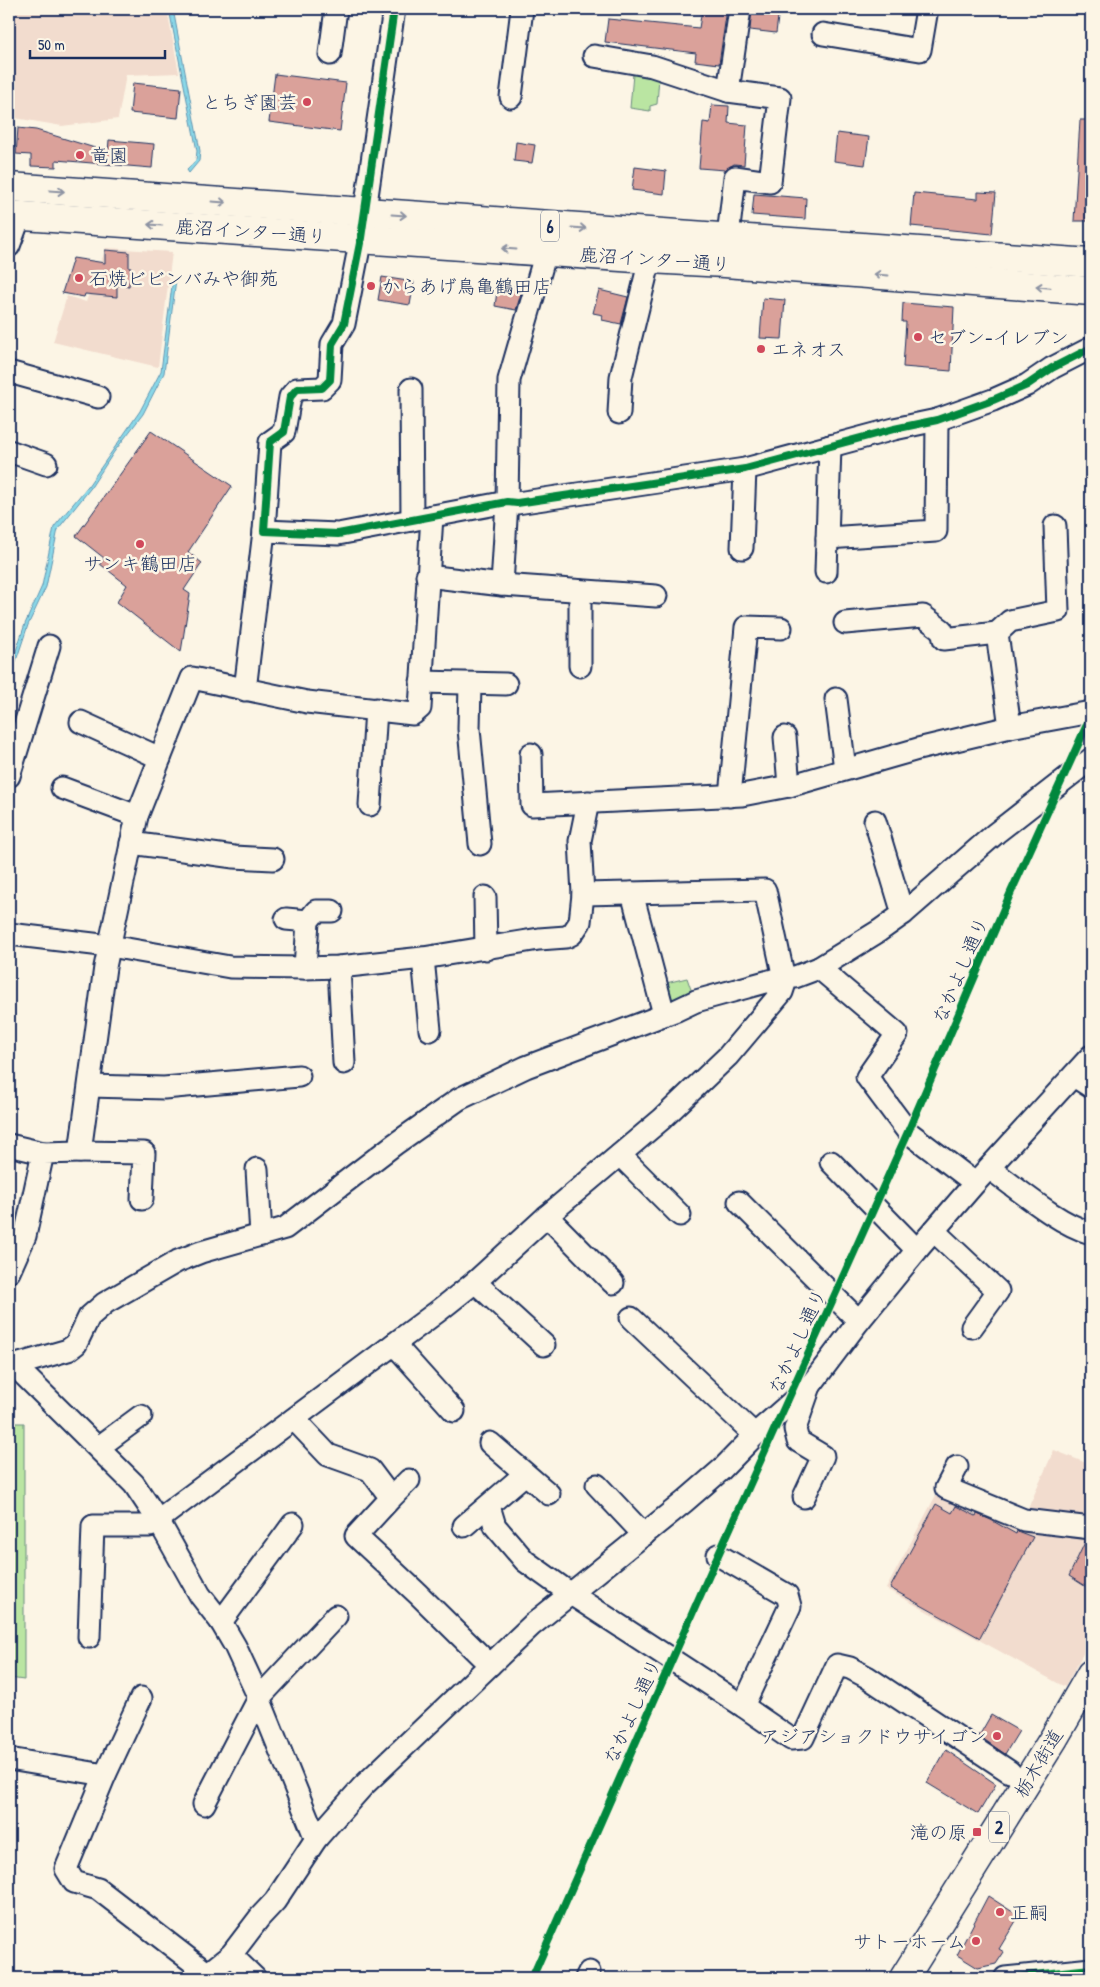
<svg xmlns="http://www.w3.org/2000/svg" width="1100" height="1987" font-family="'Patrick Hand','Klee One',sans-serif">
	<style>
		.built { fill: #f2dcce }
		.green { fill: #bae5a2; stroke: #6a8a80 }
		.water { fill: #8ad8e8; stroke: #5e94b1 }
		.building { fill: #daa19a; stroke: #1b2f5e }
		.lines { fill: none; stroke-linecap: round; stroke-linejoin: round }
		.minor-casing { stroke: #1b2f5e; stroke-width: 25 }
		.major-casing { stroke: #1b2f5e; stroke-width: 31 }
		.minor { stroke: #fcf5e5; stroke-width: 21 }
		.major { stroke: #fcf5e5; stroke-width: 28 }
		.cycleway-casing { stroke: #fcf5e5; stroke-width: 11 }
		.cycleway { stroke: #00873e; stroke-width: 8 }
		.oneway { stroke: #8c92a2 }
		.poi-dot { fill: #d1495b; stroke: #fcf5e5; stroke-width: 2 }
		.labels { text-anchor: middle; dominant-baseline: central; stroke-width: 5; stroke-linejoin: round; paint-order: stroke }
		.shield { fill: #fcf5e5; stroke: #5e6a86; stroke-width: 1 }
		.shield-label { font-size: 18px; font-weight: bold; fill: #1b2f5e }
		.poi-label { font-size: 19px; fill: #1b2f5e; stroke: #fcf5e5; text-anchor: start }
		.street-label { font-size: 19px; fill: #1b2f5e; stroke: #fcf5e5 }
	</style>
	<rect width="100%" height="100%" fill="#fcf5e5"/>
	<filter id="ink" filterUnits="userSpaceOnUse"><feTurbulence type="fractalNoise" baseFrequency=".02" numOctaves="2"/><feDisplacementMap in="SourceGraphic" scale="10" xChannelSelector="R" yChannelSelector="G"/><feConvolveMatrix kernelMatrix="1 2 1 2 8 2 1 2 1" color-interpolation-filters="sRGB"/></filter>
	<g filter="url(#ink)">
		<!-- built -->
		<g class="built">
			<polygon points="9,9 167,9 179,73 126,75 118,119 62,126 15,118 9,114"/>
			<polygon points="106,248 172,252 158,367 53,342 67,296 86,302"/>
			<polygon points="1054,1450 1091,1465 1091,1639 1065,1687 886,1589 943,1482 1026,1513"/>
		</g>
		<!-- green -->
		<g class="green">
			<polygon points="633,74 659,77 657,104 650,106 650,111 630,108"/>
			<polygon points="687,978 694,998 674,1007 662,984"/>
			<polygon points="9,1423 24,1423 24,1680 9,1678"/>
		</g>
		<!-- water -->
		<g class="water">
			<polygon points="169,9 173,9 200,151 199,161 189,173 187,170 196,160 197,151"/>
			<polygon points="173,278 176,279 164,373 143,414 114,452 90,489 58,529 46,587 28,625 9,682 9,672 25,624 42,586 54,527 88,486 140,411 161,371"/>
		</g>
		<!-- building -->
		<g class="building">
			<polygon points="702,9 727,9 719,64 695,61 696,53 605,42 608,19 699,28"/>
			<polygon points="752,9 779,9 776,33 750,30"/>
			<polygon points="275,74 346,83 340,131 269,122"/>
			<polygon points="133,83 181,88 178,118 130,113"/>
			<polygon points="712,105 729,106 728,123 747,125 744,165 734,164 725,170 699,168 703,122 710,123"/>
			<polygon points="1080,120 1091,120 1091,221 1074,221"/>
			<polygon points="18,128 36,130 108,152 109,140 154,144 152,168 56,160 56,167 31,166 31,155 16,154"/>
			<polygon points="837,133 869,137 865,165 834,161"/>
			<polygon points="516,142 535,145 532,163 514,161"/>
			<polygon points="635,167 666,171 664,194 632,190"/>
			<polygon points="978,192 996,193 992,234 911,226 914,193 978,199"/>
			<polygon points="754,194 806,198 805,219 752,215"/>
			<polygon points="105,250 129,252 129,268 131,268 129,286 117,285 117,297 85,294 84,297 62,293 73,258 105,263"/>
			<polygon points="382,277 414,282 410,305 378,300"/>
			<polygon points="498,284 523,287 516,310 495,306"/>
			<polygon points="599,290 628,297 621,324 602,320 603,315 593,313"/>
			<polygon points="763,298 785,300 782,339 760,338"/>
			<polygon points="903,303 954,307 951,371 903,367 906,322 902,322"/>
			<polygon points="151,431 232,486 188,552 202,563 184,590 190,594 181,652 117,602 127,585 100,564 104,558 76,536"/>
			<polygon points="936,1504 952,1513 956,1506 976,1516 977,1514 991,1520 1016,1534 1017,1531 1033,1537 980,1638 890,1588"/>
			<polygon points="1086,1540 1091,1540 1091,1590 1069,1576"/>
			<polygon points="991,1715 1019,1731 1005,1754 979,1736"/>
			<polygon points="946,1750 996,1784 978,1814 927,1783"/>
			<polygon points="988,1896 1019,1916 999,1949 1004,1952 996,1964 978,1968 957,1955"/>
		</g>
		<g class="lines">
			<defs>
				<g id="minor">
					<polyline points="823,34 920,50 927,9"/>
					<polyline points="330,54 336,9"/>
					<polyline points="594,56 652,66 728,91 740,9"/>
					<polyline points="511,97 522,9"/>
					<polyline points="9,246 20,216"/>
					<polyline points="726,253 735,177 770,182 780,98 728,91"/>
					<polyline points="9,372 98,397"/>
					<polyline points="411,389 412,520"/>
					<polyline points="619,413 621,377 650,259"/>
					<polyline points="9,451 46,464"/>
					<polyline points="1055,526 1058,611 1010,621 997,633 1010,727 1091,712"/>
					<polyline points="264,531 338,534 507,502 517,503 745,469 894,429 937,420 993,400 1027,385 1052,368 1091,348"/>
					<polyline points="827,538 936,531 937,420"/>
					<polyline points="742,548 745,469"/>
					<polyline points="826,572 830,446"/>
					<polyline points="427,576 502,585 656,596"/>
					<polyline points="502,585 507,502 509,380 546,252"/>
					<polyline points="845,623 923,616 942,630 944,639 997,633"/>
					<polyline points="580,666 580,591"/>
					<polyline points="421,682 506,684"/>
					<polyline points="470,684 469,729 480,844"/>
					<polyline points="245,690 264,531 270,442 284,432 290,397 297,389 322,388 330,380 332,344 344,324 361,238 394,9"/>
					<polyline points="836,699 845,769"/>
					<polyline points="81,722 160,758"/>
					<polyline points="785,737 789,786"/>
					<polyline points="531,754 532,805 742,795 789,786 918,749 1010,727"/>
					<polyline points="9,776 49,646"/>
					<polyline points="62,788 137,816"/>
					<polyline points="730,796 746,627 781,628"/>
					<polyline points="370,805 376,709"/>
					<polyline points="875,821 903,914"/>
					<polyline points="131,843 234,857 273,859"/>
					<polyline points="632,893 664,1014"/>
					<polyline points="485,897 486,949"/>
					<polyline points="286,919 308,921"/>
					<polyline points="9,934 110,946 230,967 305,968 339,967 423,958 539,939 566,937 572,934 580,922 583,894 580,841 588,802"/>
					<polyline points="423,958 430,1030"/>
					<polyline points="339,967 344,1063"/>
					<polyline points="305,968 308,921 316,911 332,911"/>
					<polyline points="819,968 897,1034 867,1077 908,1132 975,1183"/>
					<polyline points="1074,1076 1091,1087"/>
					<polyline points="90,1086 164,1088 299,1076"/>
					<polyline points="9,1145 43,1153"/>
					<polyline points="620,1155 680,1215"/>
					<polyline points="831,1162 917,1250"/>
					<path d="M 989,1168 C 1018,1189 1058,1224 1091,1233"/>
					<polyline points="257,1169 261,1235"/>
					<polyline points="142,1199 144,1153 80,1152 105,967 137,816 192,678 307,702 413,714 420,708 432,516"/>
					<polyline points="739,1202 859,1321"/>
					<polyline points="547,1216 613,1283"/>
					<polyline points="934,1231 998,1291 972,1327"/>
					<polyline points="9,1272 25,1236 43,1153 80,1152"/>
					<polyline points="475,1282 544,1345"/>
					<polyline points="631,1318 755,1435"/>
					<polyline points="394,1344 454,1411"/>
					<polyline points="9,1364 15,1366 134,1484 158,1520 200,1595 221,1622 235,1646 259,1698 316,1839"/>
					<polyline points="9,1367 68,1350 76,1344 89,1317 105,1303 178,1261 201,1252 285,1228 395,1144 459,1099 526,1067 677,1010 696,1001 784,977 795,977 819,968 879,931 903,914 996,833 1091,759"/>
					<polyline points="294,1419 328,1455 370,1470 391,1498 356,1536 418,1594 490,1665"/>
					<polyline points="490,1443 549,1494"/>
					<polyline points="99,1447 141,1416"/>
					<polyline points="957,1467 946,1488 1024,1520 1091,1528"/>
					<polyline points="597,1485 644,1535"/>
					<polyline points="804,1497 823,1456 798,1441 795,1429 810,1386"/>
					<polyline points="391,1498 409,1480"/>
					<polyline points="489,1506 495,1526 525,1561 571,1594 743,1706 791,1739 803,1738 837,1665 850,1668 867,1677 1010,1772"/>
					<polyline points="464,1526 525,1474"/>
					<polyline points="718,1555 787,1595 790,1606 743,1706"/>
					<polyline points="221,1622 293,1524"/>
					<polyline points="89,1637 93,1526 150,1526 441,1309 475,1282 547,1216 662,1119 728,1056 782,992 785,983 765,890 583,894"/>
					<polyline points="141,1698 105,1775 66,1869 74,1882 98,1889 207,1973"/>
					<polyline points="9,1759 105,1775"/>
					<polyline points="204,1804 259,1698 336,1616"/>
					<polyline points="231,1955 255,1978"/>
					<polyline points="202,1978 231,1955 260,1917 275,1901 316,1839 363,1786 532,1625 684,1502 721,1470 761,1429 810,1386 859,1321 917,1250 975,1183 1091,1056"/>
					<polyline points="586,1978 589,1972"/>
					<polyline points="1005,1978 1091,1969"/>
				</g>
				<g id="major">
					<polyline points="9,187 1091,263"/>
					<polyline points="9,215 650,259 725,263 1091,291"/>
					<polyline points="904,1978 1054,1738 1091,1674"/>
				</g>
			</defs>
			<!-- minor casing -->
			<use href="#minor" class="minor-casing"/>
			<!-- major casing -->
			<use href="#major" class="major-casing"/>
			<!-- minor -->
			<use href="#minor" class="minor"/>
			<!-- major -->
			<use href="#major" class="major"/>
			<defs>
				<g id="cycleway">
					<polyline points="394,9 361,238 344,324 332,344 330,380 322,388 297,389 290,397 284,432 270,442 264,531 338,534 507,502 517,503 745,469 894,429 937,420 993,400 1027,385 1052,368 1091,348"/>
					<polyline points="532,1978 718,1555 908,1132 1011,892 1091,716"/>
					<polyline points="1005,1978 1091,1969"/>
				</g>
			</defs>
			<!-- cycleway casing -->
			<use href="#cycleway" class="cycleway-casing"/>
			<!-- cycleway -->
			<use href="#cycleway" class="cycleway"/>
		</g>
		<!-- one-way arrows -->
		<defs><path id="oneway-shaft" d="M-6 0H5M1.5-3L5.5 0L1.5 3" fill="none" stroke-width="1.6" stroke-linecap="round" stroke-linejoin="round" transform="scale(1.25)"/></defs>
		<g class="oneway">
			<use href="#oneway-shaft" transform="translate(57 191) rotate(4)"/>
			<use href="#oneway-shaft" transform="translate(219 202) rotate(4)"/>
			<use href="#oneway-shaft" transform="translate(399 215) rotate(4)"/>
			<use href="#oneway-shaft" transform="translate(155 225) rotate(-176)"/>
			<use href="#oneway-shaft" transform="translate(579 228) rotate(4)"/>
			<use href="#oneway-shaft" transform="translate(509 249) rotate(-176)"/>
			<use href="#oneway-shaft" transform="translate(881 275) rotate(-176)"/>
			<use href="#oneway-shaft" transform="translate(1043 287) rotate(-175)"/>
		</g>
	</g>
	<!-- markers -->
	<g class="poi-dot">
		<circle cx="307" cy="102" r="5"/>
		<circle cx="80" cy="155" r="5"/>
		<circle cx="79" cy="278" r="5"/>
		<circle cx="371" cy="286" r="5"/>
		<circle cx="918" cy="337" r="5"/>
		<circle cx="761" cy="349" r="5"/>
		<circle cx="140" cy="544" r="5"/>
		<circle cx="997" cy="1736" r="5"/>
		<rect x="972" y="1827" width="10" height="10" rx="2.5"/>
		<circle cx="1000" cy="1912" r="5"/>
		<circle cx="976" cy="1941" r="5"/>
	</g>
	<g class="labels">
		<!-- shield labels -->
		<g class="shield">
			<rect x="541" y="210.5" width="18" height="31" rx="4"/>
			<rect x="989" y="1811.5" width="20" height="31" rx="4"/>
		</g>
		<g class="shield-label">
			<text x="550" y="226">6</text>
			<text x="999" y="1827">2</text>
		</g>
		<!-- poi labels -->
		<g class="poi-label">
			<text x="297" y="102" text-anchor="end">とちぎ園芸</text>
			<text x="90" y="155">竜園</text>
			<text x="89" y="278">石焼ビビンバみや御苑</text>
			<text x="381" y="286">からあげ鳥亀鶴田店</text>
			<text x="928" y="337">セブン-イレブン</text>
			<text x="771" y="349">エネオス</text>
			<text x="140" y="563" text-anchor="middle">サンキ鶴田店</text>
			<text x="987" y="1736" text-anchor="end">アジアショクドウサイゴン</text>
			<text x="967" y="1832" text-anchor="end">滝の原</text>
			<text x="1010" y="1912">正嗣</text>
			<text x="966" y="1941" text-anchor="end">サトーホーム</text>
		</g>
		<!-- street labels -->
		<g class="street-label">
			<text transform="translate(251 231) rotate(4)">鹿沼インター通り</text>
			<text transform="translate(655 259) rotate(4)">鹿沼インター通り</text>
			<text transform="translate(960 970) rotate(-67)">なかよし通り</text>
			<text transform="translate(797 1341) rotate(-66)">なかよし通り</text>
			<text transform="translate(632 1711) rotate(-66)">なかよし通り</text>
			<text transform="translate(1038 1763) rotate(-59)">栃木街道</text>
		</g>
	</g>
	<!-- margin -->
	<rect width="1100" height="1987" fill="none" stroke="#fcf5e5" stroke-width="30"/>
	<rect x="15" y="15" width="1070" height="1957" fill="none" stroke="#1b2f5e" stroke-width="2" filter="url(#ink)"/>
	<!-- scale -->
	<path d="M30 50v8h135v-8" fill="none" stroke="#1b2f5e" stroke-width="2.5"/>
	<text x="38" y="50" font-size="15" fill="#1b2f5e" stroke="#fcf5e5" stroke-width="4" paint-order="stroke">50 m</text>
</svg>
